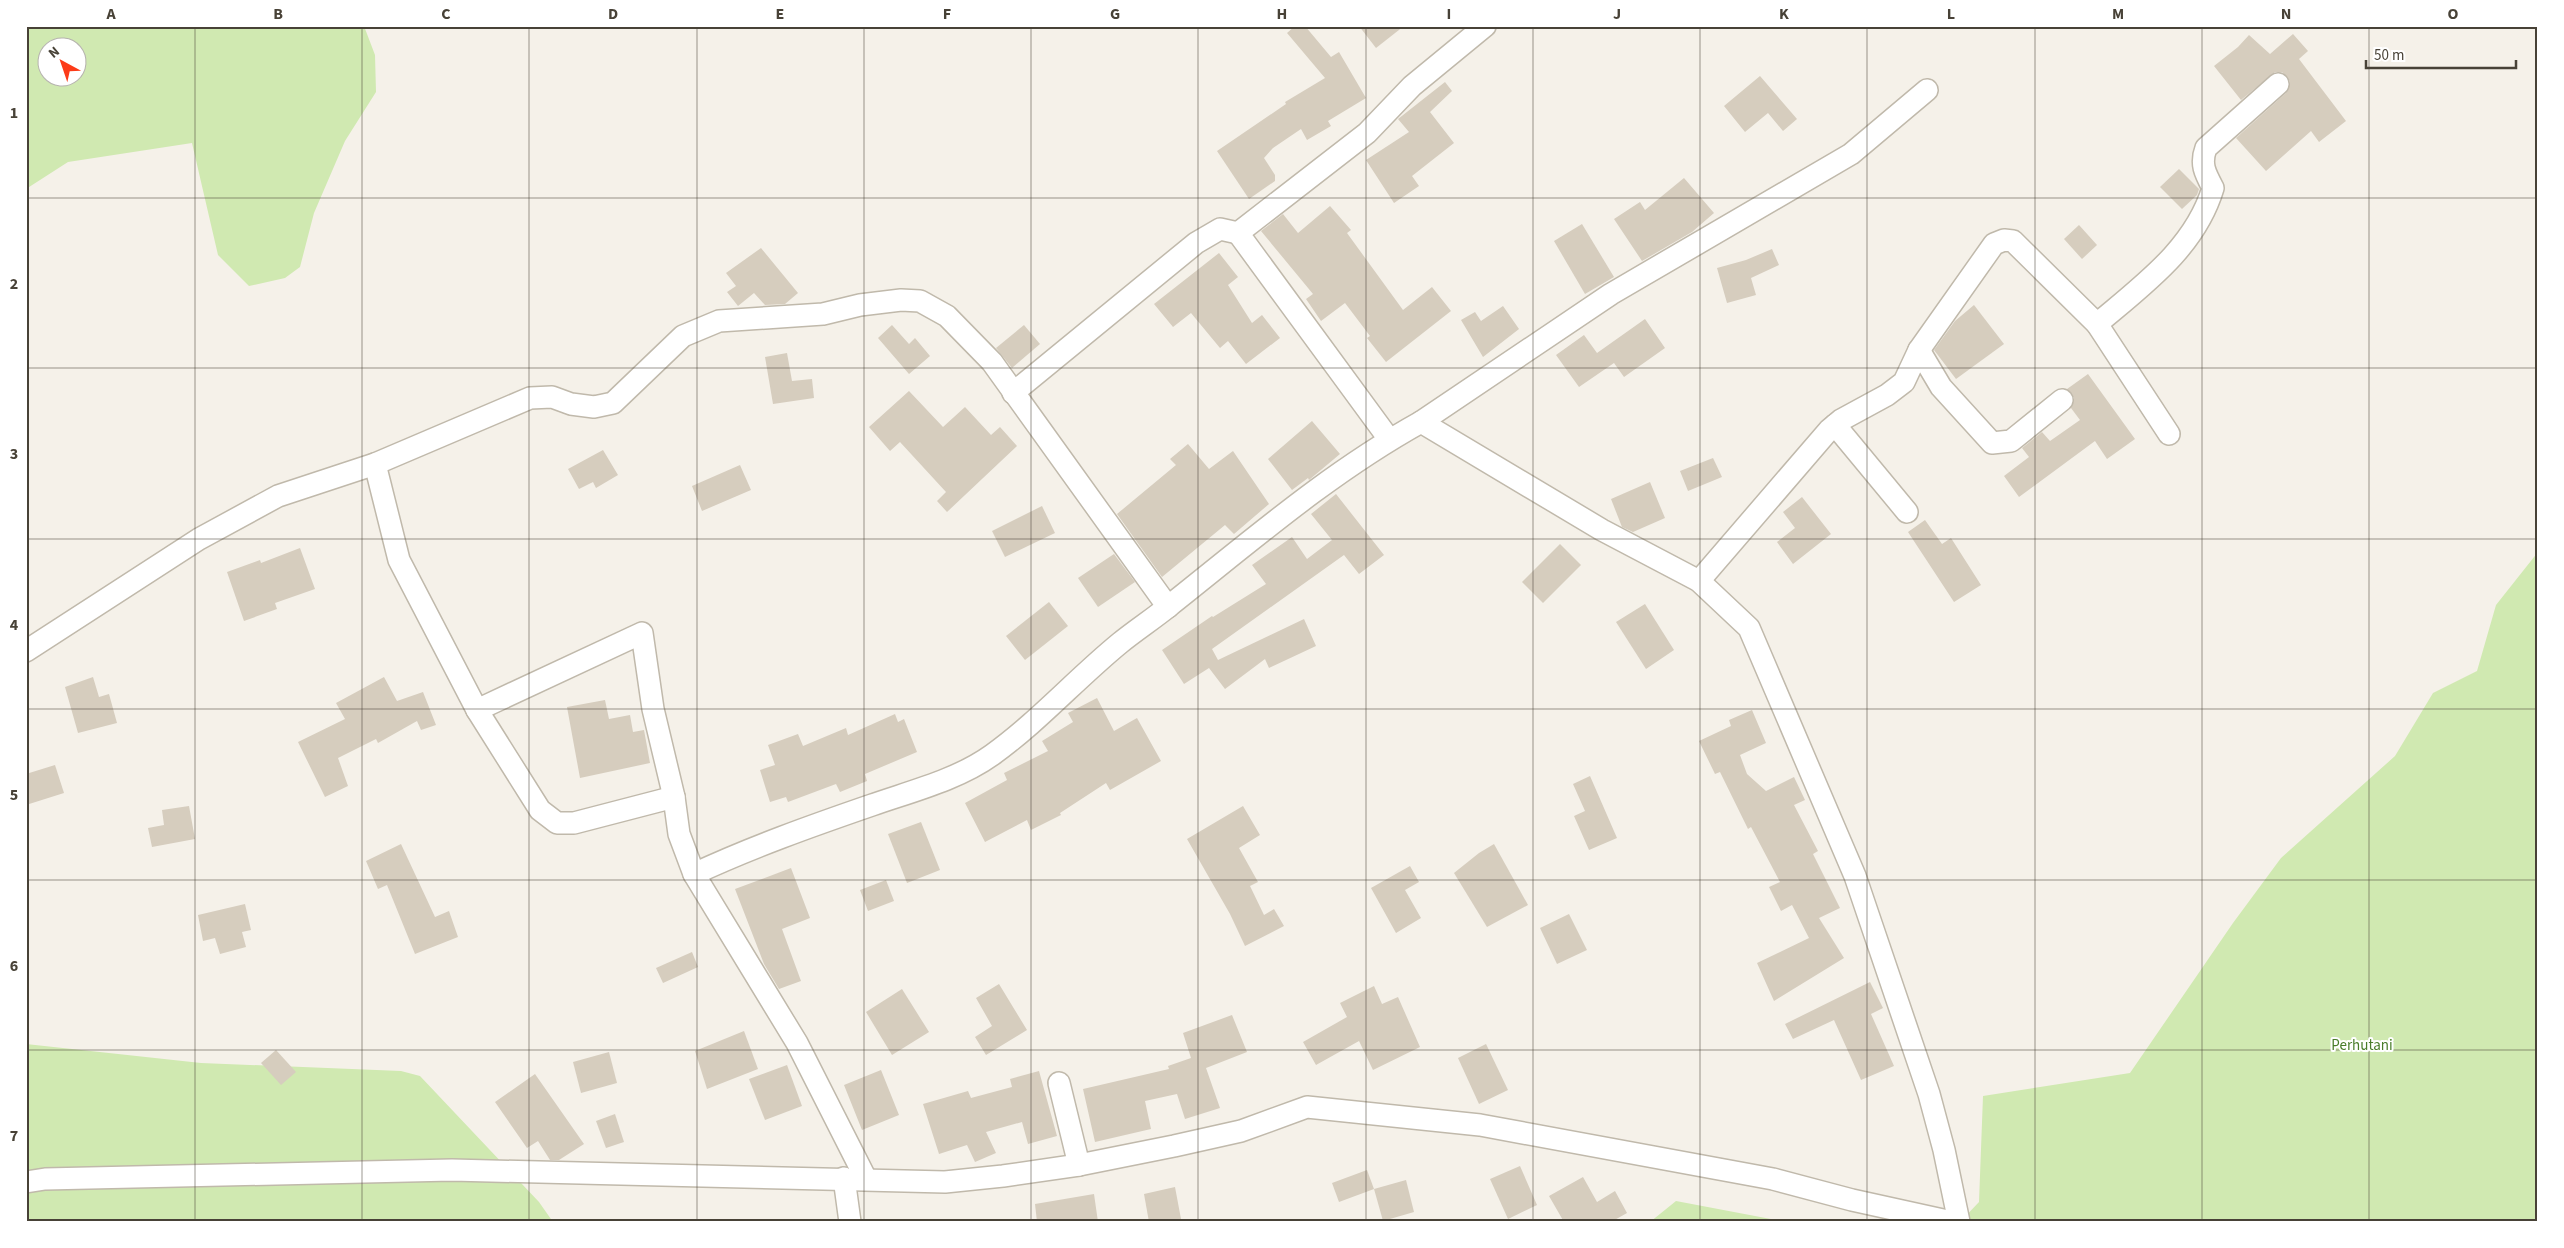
<svg xmlns="http://www.w3.org/2000/svg" width="2564" height="1248" font-family="'Source Sans 3',sans-serif">
	<style>
		.green { fill: #d0e9b1; fill-rule: evenodd }
		.building { fill: #d6cdbe }
		.lines { fill: none; stroke-linecap: round; stroke-linejoin: round }
		.minor-casing { stroke: #c0b9ab; stroke-width: 24 }
		.minor { stroke: #fff; stroke-width: 21 }
		.grid { fill: none; stroke: #484237; stroke-width: 1; stroke-opacity: 0.55 }
		.labels { text-anchor: middle; dominant-baseline: central; stroke-width: 4; stroke-linejoin: round; paint-order: stroke }
		.park-label { font-size: 15px; fill: #487c29; stroke: #fff }
		.neatline { fill: none; stroke: #484237; stroke-width: 2 }
		.grid-label { font-size: 16px; text-anchor: middle; font-weight: bold; fill: #484237 }
	</style>
	<rect width="100%" height="100%" fill="#f5f1e9"/>
	<!-- green -->
	<g class="green">
		<path d="M 26,26 L 364,26 L 375,55 L 376,92 L 345,141 L 314,213 L 300,267 L 285,278 L 249,286 L 218,255 L 192,143 L 68,162 L 26,189 ZM 48,48 L 78,48 L 78,78 L 48,78 Z"/>
		<polygon points="2538,552 2538,1222 1960,1222 1979,1202 1983,1096 2130,1073 2233,923 2281,858 2395,756 2433,693 2477,671 2496,605"/>
		<polygon points="26,1044 201,1063 401,1071 420,1076 539,1202 553,1222 26,1222"/>
		<polygon points="1676,1201 1786,1222 1650,1222"/>
	</g>
	<!-- building -->
	<g class="building">
		<polygon points="1295,26 1305,26 1331,57 1339,52 1366,98 1328,121 1331,126 1307,140 1301,129 1273,148 1264,158 1275,175 1275,181 1249,199 1217,151 1286,104 1285,102 1325,78 1287,33"/>
		<polygon points="1359,26 1404,26 1376,48"/>
		<polygon points="2293,34 2308,51 2299,59 2346,121 2319,142 2311,131 2266,171 2236,138 2286,93 2290,81 2282,72 2275,72 2241,100 2214,66 2238,47 2249,35 2270,54"/>
		<polygon points="1760,76 1797,119 1783,131 1768,113 1745,132 1724,106"/>
		<polygon points="1445,82 1452,91 1430,112 1454,143 1412,176 1419,186 1394,203 1366,160 1409,132 1398,119"/>
		<polygon points="2179,169 2199,189 2197,195 2182,209 2160,187"/>
		<polygon points="1684,178 1714,213 1692,232 1642,261 1614,219 1640,202 1645,210"/>
		<polygon points="1330,206 1351,230 1347,233 1403,310 1432,287 1451,311 1386,362 1367,338 1370,336 1345,303 1321,321 1306,299 1313,294 1261,231 1283,214 1298,233"/>
		<polygon points="1582,224 1614,277 1585,294 1554,241"/>
		<polygon points="2079,225 2097,245 2082,259 2064,239"/>
		<polygon points="761,248 798,293 785,304 765,305 754,293 738,306 727,292 736,286 726,273"/>
		<polygon points="1772,249 1779,265 1751,278 1756,295 1727,303 1717,268 1746,260"/>
		<polygon points="1219,253 1238,277 1228,285 1252,323 1262,315 1280,338 1246,364 1228,341 1220,348 1191,313 1173,327 1154,304"/>
		<polygon points="1974,305 2004,344 1956,379 1934,350 1955,321"/>
		<polygon points="1503,306 1519,329 1483,357 1461,320 1475,312 1481,321"/>
		<polygon points="1645,319 1665,348 1624,377 1614,363 1579,387 1556,355 1584,335 1597,353"/>
		<polygon points="892,325 909,344 915,338 930,356 909,374 878,338"/>
		<polygon points="1024,325 1040,344 1012,368 996,348"/>
		<polygon points="787,353 792,381 812,379 814,398 773,404 765,357"/>
		<polygon points="2088,374 2135,439 2107,459 2095,441 2019,497 2004,476 2029,457 2022,448 2042,432 2050,441 2080,420 2071,408 2074,398 2067,389"/>
		<polygon points="909,391 943,427 965,407 991,435 1000,427 1017,446 947,512 937,501 946,492 900,442 890,451 869,427"/>
		<polygon points="1312,421 1340,454 1309,480 1308,478 1292,490 1268,459"/>
		<polygon points="1188,444 1209,469 1233,451 1269,504 1234,534 1225,525 1162,577 1117,514 1176,465 1170,459"/>
		<polygon points="603,450 618,475 596,488 593,482 579,489 568,469"/>
		<polygon points="1713,458 1722,477 1688,491 1680,471"/>
		<polygon points="740,465 751,490 702,511 692,486"/>
		<polygon points="1650,482 1665,518 1633,532 1622,527 1611,499"/>
		<polygon points="1336,494 1384,555 1359,574 1344,555 1212,649 1218,660 1304,619 1316,646 1269,668 1265,659 1225,689 1209,668 1184,684 1162,650 1212,616 1213,617 1266,584 1252,565 1292,537 1307,559 1332,540 1311,514"/>
		<polygon points="1802,497 1831,534 1793,564 1777,542 1795,528 1783,512"/>
		<polygon points="1042,506 1055,533 1005,557 992,531"/>
		<polygon points="1925,520 1942,544 1951,538 1981,585 1954,602 1908,532"/>
		<polygon points="1560,544 1581,565 1543,603 1522,582"/>
		<polygon points="300,548 315,589 275,603 277,609 244,621 227,572 260,560 261,563"/>
		<polygon points="1114,554 1135,582 1098,607 1078,578"/>
		<polygon points="1049,602 1068,626 1025,660 1006,636"/>
		<polygon points="1645,604 1674,650 1646,669 1616,622"/>
		<polygon points="93,677 99,697 109,694 117,723 78,733 65,687"/>
		<polygon points="384,677 397,701 423,692 436,725 421,730 417,721 378,743 376,739 338,758 348,786 325,797 298,742 345,719 336,703"/>
		<polygon points="1097,698 1114,731 1137,718 1161,761 1110,790 1106,783 1060,813 1061,815 1031,830 1027,820 985,842 965,803 1007,780 1004,773 1048,751 1042,741 1073,722 1068,713"/>
		<polygon points="605,700 609,719 630,715 633,732 644,730 650,763 580,778 567,707"/>
		<polygon points="1752,710 1766,743 1740,755 1747,774 1766,791 1794,777 1805,800 1794,805 1818,851 1813,854 1840,908 1819,918 1844,958 1774,1001 1757,963 1809,938 1792,905 1781,911 1769,887 1780,882 1751,827 1748,829 1720,772 1715,774 1699,741 1731,726 1729,720"/>
		<polygon points="895,714 898,722 904,719 917,752 865,774 867,781 840,792 836,784 788,802 786,797 770,802 760,770 775,765 768,745 798,734 803,746 846,728 848,735"/>
		<polygon points="55,765 64,793 26,805 26,774"/>
		<polygon points="1590,776 1617,838 1589,850 1574,816 1585,811 1573,784"/>
		<polygon points="189,806 195,839 152,847 148,828 164,825 162,810"/>
		<polygon points="1243,806 1260,835 1239,848 1258,882 1250,886 1264,915 1274,909 1284,926 1245,946 1230,914 1187,839"/>
		<polygon points="921,822 940,870 907,883 888,834"/>
		<polygon points="401,844 435,917 449,911 458,937 415,954 387,885 378,889 366,861"/>
		<polygon points="1494,844 1528,905 1487,927 1454,873 1479,853"/>
		<polygon points="1410,866 1419,882 1405,890 1421,918 1396,933 1371,888"/>
		<polygon points="791,868 810,918 782,929 801,981 779,989 764,964 735,889"/>
		<polygon points="886,880 894,901 868,911 860,890"/>
		<polygon points="245,904 251,930 242,932 246,947 220,954 215,938 203,941 198,915"/>
		<polygon points="1569,914 1587,950 1557,964 1540,928"/>
		<polygon points="692,952 698,967 663,983 656,968"/>
		<polygon points="1870,982 1883,1008 1871,1014 1894,1066 1861,1080 1834,1020 1793,1039 1785,1024"/>
		<polygon points="999,984 1027,1030 986,1055 975,1037 992,1026 976,998"/>
		<polygon points="1374,986 1382,1004 1398,997 1420,1047 1373,1070 1359,1041 1316,1065 1303,1042 1347,1017 1340,1003"/>
		<polygon points="902,989 929,1032 892,1055 866,1012"/>
		<polygon points="1232,1015 1247,1052 1206,1068 1220,1108 1185,1119 1177,1094 1145,1101 1151,1129 1095,1142 1083,1089 1169,1069 1168,1066 1191,1058 1183,1033"/>
		<polygon points="744,1031 758,1069 707,1089 695,1051"/>
		<polygon points="1486,1044 1508,1090 1479,1104 1458,1058"/>
		<polygon points="276,1050 296,1072 281,1085 261,1063"/>
		<polygon points="609,1052 617,1083 581,1093 573,1062"/>
		<polygon points="787,1065 802,1106 765,1120 749,1079"/>
		<polygon points="881,1070 899,1115 862,1130 844,1085"/>
		<polygon points="1039,1071 1057,1136 1028,1144 1022,1122 986,1132 996,1153 975,1162 967,1145 939,1154 923,1104 968,1091 971,1098 1012,1087 1010,1079"/>
		<polygon points="535,1074 584,1144 559,1160 550,1160 538,1141 527,1148 495,1102"/>
		<polygon points="615,1114 624,1142 606,1148 596,1121"/>
		<polygon points="1520,1166 1537,1205 1508,1219 1490,1179"/>
		<polygon points="1367,1170 1374,1189 1339,1202 1332,1183"/>
		<polygon points="1583,1177 1597,1202 1615,1191 1627,1213 1611,1222 1564,1222 1549,1196"/>
		<polygon points="1406,1180 1414,1212 1383,1221 1374,1189"/>
		<polygon points="1175,1187 1181,1219 1149,1222 1144,1194"/>
		<polygon points="1094,1194 1098,1222 1037,1222 1035,1204"/>
	</g>
	<g class="lines">
		<defs>
			<g id="minor">
				<polyline points="2097,324 2169,434"/>
				<polyline points="1919,350 1941,387 1992,443 2011,441 2062,400"/>
				<polyline points="1013,393 1196,243 1220,229 1238,233"/>
				<polyline points="1421,422 1611,294 1851,154 1927,90"/>
				<polyline points="1835,425 1907,512"/>
				<polyline points="1389,439 1238,233 1367,133 1412,86 1485,26"/>
				<polyline points="375,464 399,560 477,710 540,810 557,823 574,823 674,797"/>
				<path d="M 1699,581 L 1829,430 L 1841,420 L 1887,395 L 1904,382 L 1919,350 L 1994,244 L 2004,240 L 2013,241 L 2097,324 C 2143,285 2195,248 2213,188 C 2205,173 2200,164 2206,148 L 2278,84"/>
				<polyline points="26,651 199,539 278,496 375,464 530,398 552,397 571,404 594,407 613,403 683,336 719,321 823,314 860,305 901,300 920,301 947,316 992,362 1168,607"/>
				<polyline points="477,710 642,633 653,709 674,797 679,834 694,874"/>
				<polyline points="1059,1083 1079,1165"/>
				<polyline points="844,1178 850,1222"/>
				<path d="M 866,1179 L 797,1043 L 694,874 C 752,847 811,826 872,805 C 912,791 957,780 992,755 C 1038,722 1076,679 1120,643 C 1136,630 1153,619 1169,606 C 1251,541 1329,473 1421,422 L 1602,530 L 1699,581 L 1749,628 L 1855,876 L 1929,1094 L 1944,1150 L 1959,1222"/>
				<polyline points="26,1182 45,1179 452,1170 945,1182 1003,1176 1079,1165 1174,1146 1241,1131 1307,1107 1480,1125 1773,1179 1852,1200 1952,1222"/>
			</g>
		</defs>
		<!-- minor casing -->
		<use href="#minor" class="minor-casing"/>
		<!-- minor -->
		<use href="#minor" class="minor"/>
	</g>
	<!-- grid -->
	<path class="grid" d="M 195,26 L 195,1222M 362,26 L 362,1222M 529,26 L 529,1222M 697,26 L 697,1222M 864,26 L 864,1222M 1031,26 L 1031,1222M 1198,26 L 1198,1222M 1366,26 L 1366,1222M 1533,26 L 1533,1222M 1700,26 L 1700,1222M 1867,26 L 1867,1222M 2035,26 L 2035,1222M 2202,26 L 2202,1222M 2369,26 L 2369,1222M 26,198 L 2538,198M 26,368 L 2538,368M 26,539 L 2538,539M 26,709 L 2538,709M 26,880 L 2538,880M 26,1050 L 2538,1050"/>
	<g class="labels">
		<!-- park labels -->
		<g class="park-label">
			<text x="2362" y="1045">Perhutani</text>
		</g>
	</g>
	<!-- border -->
	<rect width="2564" height="1248" fill="none" stroke="#ffffff" stroke-width="55"/>
	<!-- north arrow -->
	<g transform="translate(62 62) rotate(320)"><circle r="24" fill="#ffffff" stroke="#b6b3af"/>
	<path d="M0-4L9 19L0 12L-9 19Z" fill="#fc3b18"/>
	<text y="-8" font-size="14" font-weight="bold" text-anchor="middle" fill="#484237">N</text>
	</g>
	<!-- scale -->
	<path d="M2366 60v8h150v-8" fill="none" stroke="#484237" stroke-width="2.5"/>
	<text x="2374" y="60" font-size="15" fill="#484237" stroke="#ffffff" stroke-width="4" paint-order="stroke">50 m</text>
	<rect x="28" y="28" width="2508" height="1192" class="neatline"/>
	<g class="grid-label">
		<text x="111" y="19">A</text>
		<text x="278" y="19">B</text>
		<text x="446" y="19">C</text>
		<text x="613" y="19">D</text>
		<text x="780" y="19">E</text>
		<text x="947" y="19">F</text>
		<text x="1115" y="19">G</text>
		<text x="1282" y="19">H</text>
		<text x="1449" y="19">I</text>
		<text x="1617" y="19">J</text>
		<text x="1784" y="19">K</text>
		<text x="1951" y="19">L</text>
		<text x="2118" y="19">M</text>
		<text x="2286" y="19">N</text>
		<text x="2453" y="19">O</text>
		<text x="14" y="118">1</text>
		<text x="14" y="289">2</text>
		<text x="14" y="459">3</text>
		<text x="14" y="630">4</text>
		<text x="14" y="800">5</text>
		<text x="14" y="971">6</text>
		<text x="14" y="1141">7</text>
	</g>
</svg>
